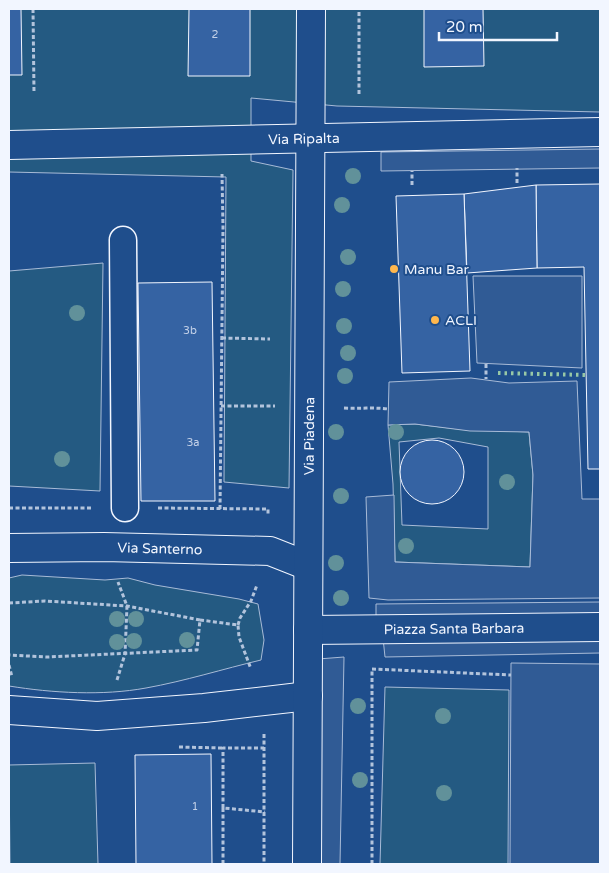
<svg xmlns="http://www.w3.org/2000/svg" width="609" height="873" font-family="'Varela Round',sans-serif">
	<style>
		.green { fill: #245a82; stroke: #a8bbd7; fill-rule: evenodd }
		.parking { fill: #305b95; stroke: #a8bbd7 }
		.building { fill: #3563a3; stroke: #f2f6ff }
		.lines { fill: none; stroke-linecap: round; stroke-linejoin: round }
		.pedestrian-casing { stroke: #f2f6ff; stroke-width: 29 }
		.minor-casing { stroke: #f2f6ff; stroke-width: 30 }
		.path { stroke: #b3c4dc; stroke-width: 3; stroke-dasharray: 4 2.5; stroke-linecap: butt }
		.pedestrian { stroke: #1f4e8c; stroke-width: 26 }
		.minor { stroke: #1f4e8c; stroke-width: 28 }
		.hedge { stroke: #97c8a6; stroke-width: 4; stroke-dasharray: 2.5 4; stroke-linecap: butt }
		.tree { fill: #61919a }
		.poi-dot { fill: #ffb74d; stroke: #1f4e8c; stroke-width: 2 }
		.labels { text-anchor: middle; dominant-baseline: central; stroke-width: 4; stroke-linejoin: round; paint-order: stroke }
		.number-label { font-size: 11px; fill: #c3d1e8 }
		.street-label { font-size: 14px; fill: #f2f6ff; stroke: #1f4e8c }
		.poi-label { font-size: 14px; fill: #f2f6ff; stroke: #1f4e8c; text-anchor: start }
	</style>
	<rect width="100%" height="100%" fill="#1f4e8c"/>
	<!-- green -->
	<g class="green">
		<polygon points="9,9 600,9 600,112 337,106 251,98 251,161 293,170 289,488 224,482 226,177 9,172"/>
		<polygon points="103,263 100,491 9,486 9,271"/>
		<path d="M 415,424 L 458,429 L 529,432 L 533,475 L 530,567 L 395,562 L 393,484 L 388,425 ZM 439,438 L 488,447 L 488,529 L 402,525 L 399,442 Z"/>
		<path d="M 22,575 L 105,580 L 128,578 L 155,585 L 239,599 L 258,604 L 264,640 L 261,660 C 223,669 185,681 146,688 C 103,696 52,693 9,686 L 9,578 Z"/>
		<polygon points="385,687 509,690 508,864 380,864"/>
		<polygon points="95,763 98,864 10,864 9,765"/>
	</g>
	<!-- parking -->
	<g class="parking">
		<polygon points="600,149 600,168 381,171 381,152"/>
		<polygon points="473,276 582,276 582,368 477,363"/>
		<polygon points="471,378 509,383 577,381 582,499 600,499 600,598 388,600 369,598 366,497 394,495 395,562 530,567 533,475 529,432 470,431 415,424 388,425 389,382"/>
		<polygon points="600,602 600,619 376,622 376,604"/>
		<polygon points="600,634 600,653 385,657 383,638"/>
		<polygon points="344,657 340,864 320,864 318,659"/>
		<polygon points="511,663 600,664 600,864 510,864"/>
	</g>
	<!-- building -->
	<g class="building">
		<polygon points="9,9 21,9 22,75 9,75"/>
		<polygon points="189,9 250,9 250,76 188,76"/>
		<polygon points="424,9 483,9 484,66 424,67"/>
		<polygon points="600,184 600,469 588,469 584,267 537,268 536,185"/>
		<polygon points="536,185 537,268 467,273 464,194"/>
		<polygon points="464,194 470,371 402,373 396,196"/>
		<polygon points="212,282 215,501 141,501 138,283"/>
		<circle cx="432" cy="472" r="32"/>
		<polygon points="211,754 212,864 136,864 135,755"/>
	</g>
	<g class="lines">
		<defs>
			<polyline id="pedestrian" points="123,240 125,508"/>
			<g id="minor">
				<path id="s1" d="M 9,145 L 600,132"/>
				<path id="s2" d="M 9,548 L 104,547 L 270,551 L 308,566"/>
				<path id="s3" d="M 308,630 L 600,627"/>
				<polyline points="9,710 97,716 204,708 308,696"/>
				<path id="s4" d="M 307,864 L 311,9"/>
			</g>
		</defs>
		<!-- pedestrian casing -->
		<use href="#pedestrian" class="pedestrian-casing"/>
		<!-- minor casing -->
		<use href="#minor" class="minor-casing"/>
		<!-- path -->
		<g class="path">
			<polyline points="33,9 34,93"/>
			<polyline points="359,94 359,9"/>
			<polyline points="517,183 517,168"/>
			<polyline points="412,185 412,171"/>
			<polyline points="222,338 270,339"/>
			<polyline points="486,364 486,379"/>
			<polyline points="221,406 275,406"/>
			<path d="M 344,408 C 359,409 373,407 388,409"/>
			<polyline points="9,508 92,508"/>
			<polyline points="158,508 268,509 268,516"/>
			<polyline points="220,509 223,227 222,174"/>
			<polyline points="9,603 45,601 127,606 200,620 197,650 47,657 9,655"/>
			<polyline points="200,620 238,625 239,637 251,669"/>
			<polyline points="238,625 240,618 251,601 257,585"/>
			<polyline points="9,665 12,677"/>
			<polyline points="117,680 125,654 127,606 118,582"/>
			<polyline points="264,734 264,864"/>
			<polyline points="179,747 223,748"/>
			<polyline points="223,808 223,748 264,748"/>
			<polyline points="223,864 223,808 265,812"/>
			<polyline points="372,864 372,669 511,675"/>
		</g>
		<!-- pedestrian -->
		<use href="#pedestrian" class="pedestrian"/>
		<!-- minor -->
		<use href="#minor" class="minor"/>
		<!-- hedge -->
		<polyline class="hedge" points="498,373 587,375"/>
	</g>
	<!-- trees -->
	<g class="tree">
		<circle cx="353" cy="176" r="8"/>
		<circle cx="342" cy="205" r="8"/>
		<circle cx="348" cy="257" r="8"/>
		<circle cx="343" cy="289" r="8"/>
		<circle cx="77" cy="313" r="8"/>
		<circle cx="344" cy="326" r="8"/>
		<circle cx="348" cy="353" r="8"/>
		<circle cx="345" cy="376" r="8"/>
		<circle cx="336" cy="432" r="8"/>
		<circle cx="396" cy="432" r="8"/>
		<circle cx="62" cy="459" r="8"/>
		<circle cx="507" cy="482" r="8"/>
		<circle cx="341" cy="496" r="8"/>
		<circle cx="406" cy="546" r="8"/>
		<circle cx="336" cy="563" r="8"/>
		<circle cx="341" cy="598" r="8"/>
		<circle cx="117" cy="619" r="8"/>
		<circle cx="136" cy="619" r="8"/>
		<circle cx="187" cy="640" r="8"/>
		<circle cx="134" cy="641" r="8"/>
		<circle cx="117" cy="642" r="8"/>
		<circle cx="358" cy="706" r="8"/>
		<circle cx="443" cy="716" r="8"/>
		<circle cx="360" cy="780" r="8"/>
		<circle cx="444" cy="793" r="8"/>
	</g>
	<!-- markers -->
	<g class="poi-dot">
		<circle cx="394" cy="269" r="5"/>
		<circle cx="435" cy="320" r="5"/>
	</g>
	<g class="labels">
		<!-- number labels -->
		<g class="number-label">
			<text x="215" y="34">2</text>
			<text x="190" y="330">3b</text>
			<text x="193" y="442">3a</text>
			<text x="195" y="806">1</text>
		</g>
		<!-- street labels -->
		<g class="street-label">
			<text stroke="none"><textPath href="#s1" startOffset="295">Via Ripalta</textPath></text>
			<text stroke="none"><textPath href="#s4" startOffset="428">Via Piadena</textPath></text>
			<text stroke="none"><textPath href="#s2" startOffset="151">Via Santerno</textPath></text>
			<text stroke="none"><textPath href="#s3" startOffset="146">Piazza Santa Barbara</textPath></text>
		</g>
		<!-- poi labels -->
		<g class="poi-label">
			<text x="404" y="269">Manu Bar</text>
			<text x="445" y="320">ACLI</text>
		</g>
	</g>
	<!-- border -->
	<rect width="609" height="873" fill="none" stroke="#f2f6ff" stroke-width="20"/>
	<!-- scale -->
	<path d="M439 32v8h118v-8" fill="none" stroke="#f2f6ff" stroke-width="2.5"/>
	<text x="446" y="32" font-size="15" fill="#f2f6ff" stroke="#1f4e8c" stroke-width="4" paint-order="stroke">20 m</text>
</svg>
